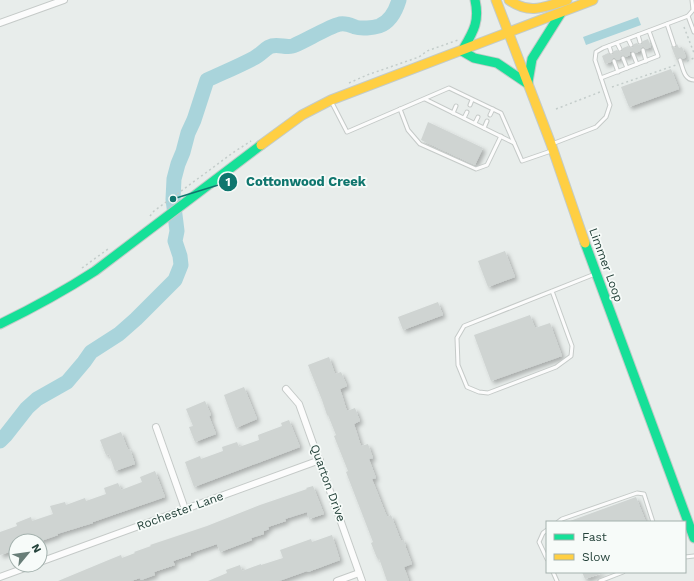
<svg xmlns="http://www.w3.org/2000/svg" width="694" height="581" font-family="'Work Sans',sans-serif">
	<style>
		.water { fill: #a9d4db }
		.lines { fill: none; stroke-linecap: round; stroke-linejoin: round }
		.river { stroke: #a9d4db; stroke-width: 15 }
		.building { fill: #cfd4d2; filter: url(#shadow) }
		.lane-casing { stroke: #c5cac8; stroke-width: 5 }
		.street-casing { stroke: #c5cac8; stroke-width: 8 }
		.fast-casing { stroke: #c3cbc8; stroke-width: 11 }
		.slow-casing { stroke: #c3cbc8; stroke-width: 11 }
		.path { stroke: #c3ccca; stroke-width: 1.5; stroke-dasharray: 2 3; stroke-linecap: butt }
		.lane { stroke: #fcfcfc; stroke-width: 3 }
		.street { stroke: #fcfcfc; stroke-width: 6 }
		.fast { stroke: #16e098; stroke-width: 9 }
		.slow { stroke: #ffcf43; stroke-width: 9 }
		.labels { text-anchor: middle; dominant-baseline: central; stroke-width: 3.5; stroke-linejoin: round; paint-order: stroke }
		.street-label { font-size: 12px; fill: #24423a; stroke: #f7fbf9 }
		.leader { fill: none; stroke: #0f766e; stroke-width: 1.5 }
		.callout-dot { fill: #0f766e; stroke: #f7fbf9; stroke-width: 1.5 }
		.mark-label { font-size: 12px; text-anchor: middle; font-weight: bold; fill: #fff }
		.callout-label { font-size: 13px; text-anchor: middle; font-weight: bold; fill: #0f766e; stroke: #f7fbf9; stroke-width: 3.5; stroke-linejoin: round; paint-order: stroke }
	</style>
	<defs>
		<filter id="shadow"><feDropShadow dx="3" dy="3" stdDeviation="2" flood-color="#0004"/></filter>
	</defs>
	<rect width="100%" height="100%" fill="#e8edeb"/>
	<!-- water -->
	<polygon class="water" points="638,17 641,25 586,45 583,37"/>
	<g class="lines">
		<!-- river -->
		<path class="river" d="M 0,441 L 5,436 L 27,408 L 37,399 L 67,382 L 84,362 L 91,352 L 119,334 L 136,319 L 175,280 L 181,265 L 180,256 L 175,241 L 177,231 L 173,199 L 174,179 L 178,164 L 183,152 L 188,133 L 194,120 L 207,80 C 222,73 239,66 254,58 C 260,55 264,50 269,47 C 278,42 287,50 295,45 C 307,40 328,27 340,24 C 346,23 350,25 355,27 C 361,29 373,28 379,26 C 390,22 396,10 399,0"/>
	</g>
	<!-- building -->
	<g class="building">
		<polygon points="648,39 651,47 646,49 644,47 642,47 640,51 636,53 632,51 630,52 630,55 626,57 622,55 620,59 617,60 615,58 613,58 611,62 605,64 602,56 608,53 612,55 614,51 617,50 621,52 623,48 628,46 632,48 634,44 637,43 639,45 641,45 643,41"/>
		<polygon points="677,44 679,48 682,47 686,57 683,59 679,57 677,61 671,46 675,48"/>
		<polygon points="671,69 679,89 629,107 621,87"/>
		<polygon points="428,122 483,148 475,165 421,140"/>
		<polygon points="505,251 515,277 488,287 478,261"/>
		<polygon points="438,302 443,315 403,330 398,317"/>
		<polygon points="530,315 535,328 550,323 562,356 491,381 474,335"/>
		<polygon points="329,357 335,374 341,372 347,386 340,389 347,411 355,408 360,421 354,424 361,446 368,444 373,458 369,459 376,478 372,479 387,517 391,515 401,541 404,540 406,548 412,564 404,567 409,581 387,581 379,558 377,558 371,543 373,542 346,472 348,471 334,436 336,435 328,415 327,415 322,400 308,365"/>
		<polygon points="244,387 257,419 236,428 224,395"/>
		<polygon points="205,401 211,415 209,416 216,434 195,442 189,427 193,426 186,409"/>
		<polygon points="289,420 300,447 194,487 185,462 200,456 201,459 223,451 222,447 237,442 239,447 259,440 258,435 282,426 281,423"/>
		<polygon points="121,432 128,450 130,449 135,464 115,471 109,454 106,455 100,440"/>
		<polygon points="155,471 165,497 93,522 93,523 57,534 58,535 41,541 16,541 16,550 0,555 0,532 17,526 16,523 31,517 32,521 53,514 50,506 65,502 66,505 85,498 86,501 106,494 104,488 118,483 121,490 142,482 140,477"/>
		<polygon points="313,486 324,514 309,519 307,512 285,519 286,521 268,527 269,529 264,531 264,534 251,538 252,540 220,552 217,544 191,553 191,555 173,561 175,565 154,572 155,575 141,580 140,578 131,581 58,581 111,559 121,555 122,558 135,553 134,552 151,546 150,545 207,526 260,505 307,489 306,488"/>
		<polygon points="636,497 646,522 570,522 570,521"/>
		<polygon points="332,535 340,560 308,572 307,571 279,581 208,581 227,573 226,570 240,565 242,571 261,564 261,565 283,558 280,550 311,539 312,542"/>
		<polygon points="582,572 603,572 603,573 585,579"/>
	</g>
	<g class="lines">
		<defs>
			<g id="lane">
				<polyline points="688,16 694,32"/>
				<polyline points="667,24 674,45"/>
				<polyline points="638,35 640,42"/>
				<polyline points="628,39 631,45"/>
				<polyline points="617,43 620,49"/>
				<polyline points="609,46 611,52"/>
				<polyline points="643,50 646,61"/>
				<polyline points="633,54 637,64"/>
				<polyline points="623,58 627,68"/>
				<path d="M 680,60 C 683,68 684,80 694,80"/>
				<polyline points="614,61 618,72"/>
				<polyline points="601,78 658,56 649,31"/>
				<polyline points="425,99 514,143"/>
				<polyline points="331,101 347,132 449,88 501,113 522,161 551,151"/>
				<polyline points="470,105 472,100"/>
				<polyline points="400,109 408,130 420,144 476,169 487,165 501,136"/>
				<polyline points="453,113 456,106"/>
				<polyline points="490,115 493,109"/>
				<polyline points="464,118 467,112"/>
				<polyline points="475,123 478,117"/>
				<polyline points="484,128 487,121"/>
				<polyline points="552,144 596,127 606,117 610,105 595,60 596,52 603,48 688,16 693,10 692,0"/>
				<polyline points="552,291 572,346 571,356 556,367 488,393 479,392 467,387 458,365 457,338 464,326 595,274"/>
				<polyline points="558,522 562,519 637,493 644,494 653,522"/>
				<polyline points="547,530 543,533 539,542 547,559"/>
				<polyline points="685,557 694,556"/>
				<polyline points="553,572 557,581"/>
				<polyline points="600,581 623,572"/>
			</g>
			<g id="street">
				<polyline points="0,23 64,0"/>
				<polyline points="286,389 299,404 362,581"/>
				<polyline points="156,427 185,509"/>
				<polyline points="40,562 320,460"/>
				<polyline points="0,577 33,565"/>
				<polyline points="337,581 359,573"/>
			</g>
			<g id="fast">
				<polyline points="462,51 474,58 497,63 528,84"/>
				<path d="M 462,51 C 473,32 480,22 475,0"/>
				<polyline points="528,82 532,59 561,13"/>
				<polyline points="585,243 694,538"/>
				<path d="M 0,324 C 33,308 64,291 95,271 L 261,145"/>
			</g>
			<g id="slow">
				<polyline points="496,0 551,144 585,243"/>
				<path d="M 509,0 C 529,15 545,7 567,0"/>
				<polyline points="261,145 302,115 331,100 593,0"/>
			</g>
		</defs>
		<!-- lane casing -->
		<use href="#lane" class="lane-casing"/>
		<!-- street casing -->
		<use href="#street" class="street-casing"/>
		<!-- fast casing -->
		<use href="#fast" class="fast-casing"/>
		<!-- slow casing -->
		<use href="#slow" class="slow-casing"/>
		<!-- path -->
		<g class="path">
			<polyline points="684,27 694,53"/>
			<polyline points="687,61 694,58"/>
			<polyline points="349,83 367,75 419,57 427,51 458,40"/>
			<polyline points="612,87 676,65"/>
			<polyline points="556,109 600,92"/>
			<polyline points="150,216 154,211 234,152 251,141"/>
			<polyline points="82,268 108,249"/>
		</g>
		<!-- lane -->
		<use href="#lane" class="lane"/>
		<!-- street -->
		<use href="#street" class="street"/>
		<!-- fast -->
		<use href="#fast" class="fast"/>
		<!-- slow -->
		<use href="#slow" class="slow"/>
	</g>
	<g class="labels">
		<!-- street labels -->
		<g class="street-label">
			<text transform="translate(606 265) rotate(70)">Limmer Loop</text>
			<text transform="translate(328 483) rotate(70)">Quarton Drive</text>
			<text transform="translate(180 511) rotate(-20)">Rochester Lane</text>
		</g>
	</g>
	<!-- callouts -->
	<path class="leader" d="M173 199L228 182"/>
	<g class="callout-dot">
		<circle cx="173" cy="199" r="4"/>
		<circle cx="228" cy="182" r="10"/>
	</g>
	<g class="mark-label">
		<text x="228" y="186">1</text>
	</g>
	<g class="callout-label">
		<text x="306" y="186">Cottonwood Creek</text>
	</g>
	<!-- legend -->
	<rect x="546" y="521" width="140" height="52" fill="#f7fbf9" stroke="#a3b1ad"/>
	<rect x="554" y="534" width="20" height="6" fill="#16e098" stroke="#a3b1ad"/>
	<text x="582" y="541" font-size="12" fill="#24423a">Fast</text>
	<rect x="554" y="554" width="20" height="6" fill="#ffcf43" stroke="#a3b1ad"/>
	<text x="582" y="561" font-size="12" fill="#24423a">Slow</text>
	<!-- north arrow -->
	<g transform="translate(28 553) rotate(61)"><circle r="19" fill="#f7fbf9" stroke="#a3b1ad"/>
	<path d="M0-3L7 15L0 10L-7 15Z" fill="#697e78"/>
	<text y="-6" font-size="11" font-weight="bold" text-anchor="middle" fill="#24423a">N</text>
	</g>
</svg>
